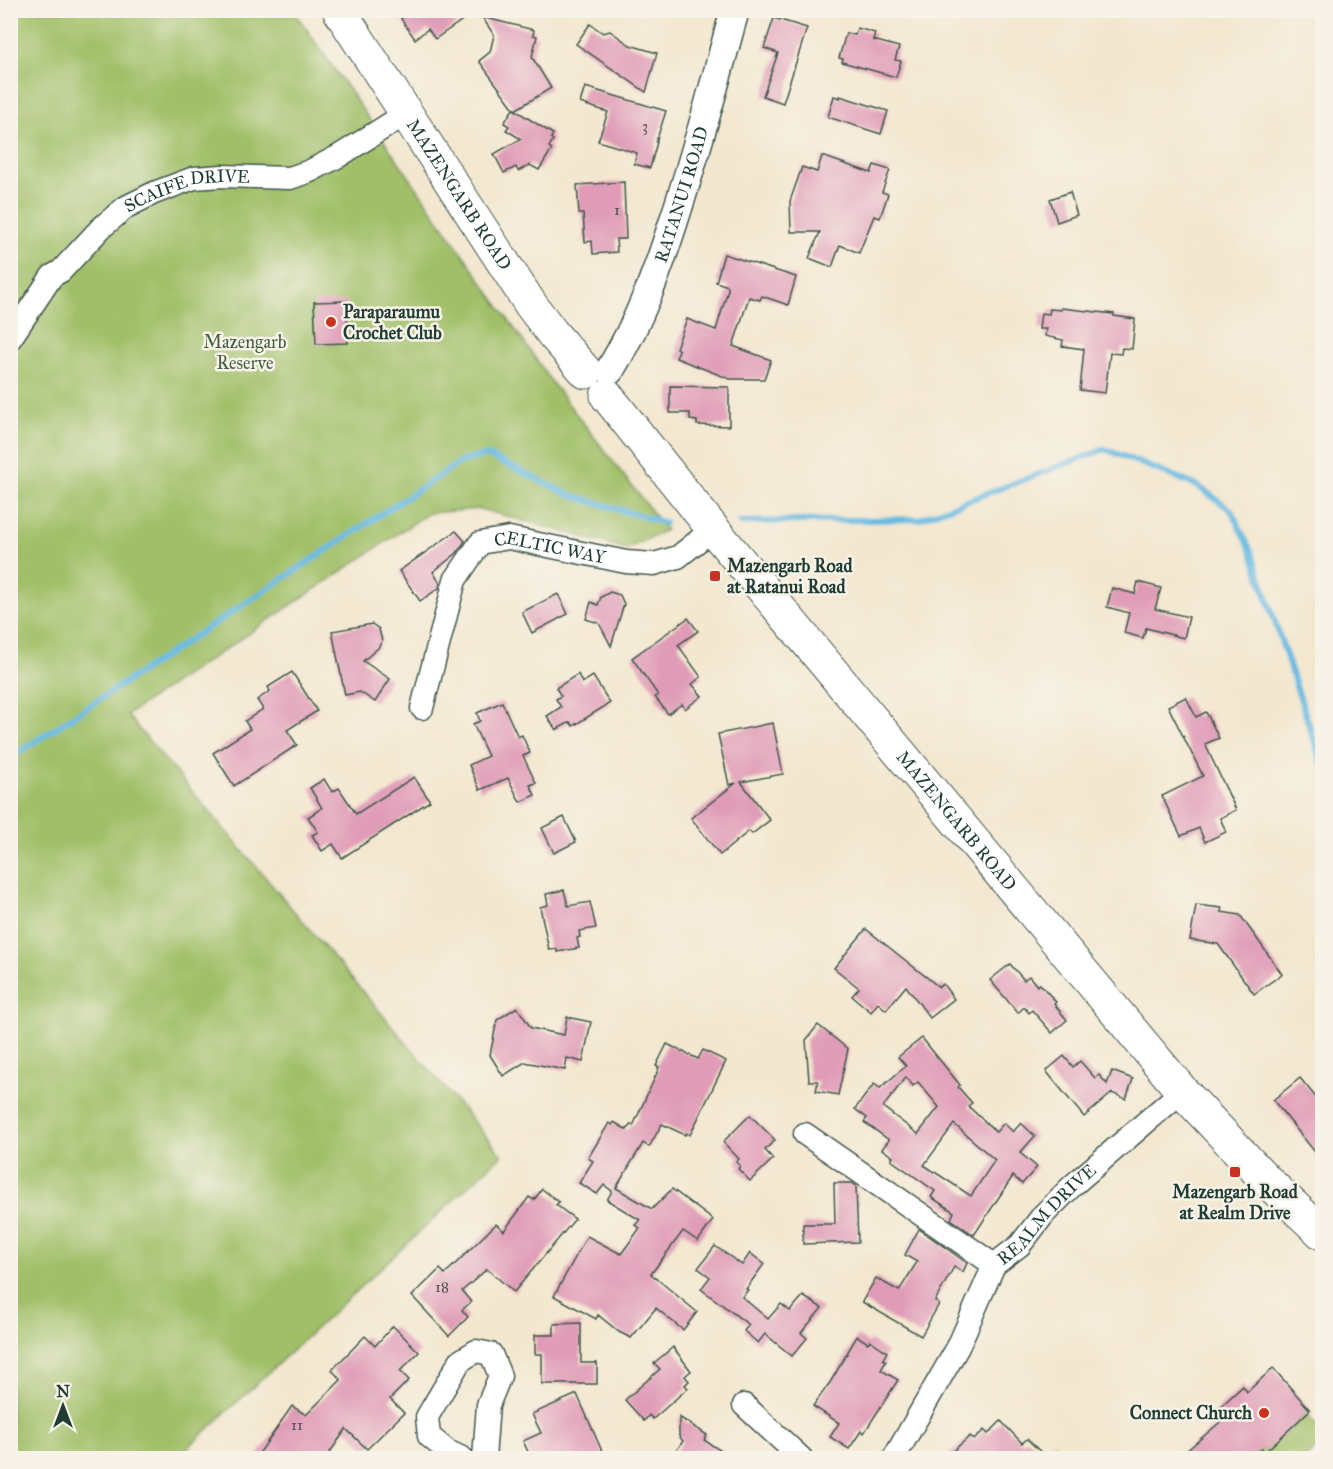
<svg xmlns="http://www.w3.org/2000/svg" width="1333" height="1469" font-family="'IM FELL Great Primer',serif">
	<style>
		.green { fill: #a0bf68; stroke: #607e4e; stroke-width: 1.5 }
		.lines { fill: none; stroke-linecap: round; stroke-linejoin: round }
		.stream { stroke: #66b9e2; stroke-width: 6 }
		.building { fill: #e09cb7; fill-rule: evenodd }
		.minor-casing { stroke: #3f564b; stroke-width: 25 }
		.tertiary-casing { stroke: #3f564b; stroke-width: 31 }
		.secondary-casing { stroke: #3f564b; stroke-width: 35 }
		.minor { stroke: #fff; stroke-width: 22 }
		.tertiary { stroke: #fff; stroke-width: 28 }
		.secondary { stroke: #fff; stroke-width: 33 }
		.poi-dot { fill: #c8321e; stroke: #f7f3e8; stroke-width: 2 }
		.labels { text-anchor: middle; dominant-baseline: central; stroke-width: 5; stroke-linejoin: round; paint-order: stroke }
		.number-label { font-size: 15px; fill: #4f5555 }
		.street-label { font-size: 18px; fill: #1f3d34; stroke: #f7f3e8 }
		.poi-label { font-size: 18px; font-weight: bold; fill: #1f3d34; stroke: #f7f3e8; text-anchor: start }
		.park-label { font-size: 18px; fill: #3f5e41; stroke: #f7f3e8 }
	</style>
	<rect width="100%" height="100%" fill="#f7f3e8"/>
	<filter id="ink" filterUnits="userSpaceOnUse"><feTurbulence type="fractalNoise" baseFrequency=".0167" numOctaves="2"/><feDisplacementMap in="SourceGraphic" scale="12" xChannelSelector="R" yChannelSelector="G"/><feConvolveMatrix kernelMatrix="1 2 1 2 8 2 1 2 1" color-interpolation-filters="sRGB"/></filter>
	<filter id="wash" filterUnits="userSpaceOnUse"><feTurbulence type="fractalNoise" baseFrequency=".008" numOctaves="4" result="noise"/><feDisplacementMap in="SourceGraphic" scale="24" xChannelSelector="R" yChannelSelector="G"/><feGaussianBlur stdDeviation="1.35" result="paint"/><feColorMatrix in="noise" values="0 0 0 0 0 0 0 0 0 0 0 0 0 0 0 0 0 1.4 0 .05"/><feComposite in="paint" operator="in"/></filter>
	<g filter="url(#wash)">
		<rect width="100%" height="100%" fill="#f3e7cf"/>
		<!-- green -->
		<g class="green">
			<polygon points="10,11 294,11 553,384 666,530 627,549 480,509 429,513 127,715 502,1155 177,1458 11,1458"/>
			<polygon points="1306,1414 1322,1431 1322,1444 1306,1458 1256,1458 1254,1456 1262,1448 1265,1451"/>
			<polygon points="1054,1444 1066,1458 1046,1458"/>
		</g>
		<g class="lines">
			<!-- stream -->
			<g class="stream">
				<polyline points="740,522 919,519 1105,449 1198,486 1231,510 1252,553 1322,764"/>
				<polyline points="10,758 462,461 487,455 570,495 665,523"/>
			</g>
		</g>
		<g id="blocks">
			<!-- building -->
			<g class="building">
				<polygon points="412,10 477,10 435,39 428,29 415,39 401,19"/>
				<polygon points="482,17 534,30 533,35 537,36 532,57 551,88 515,110 553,134 551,138 553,140 549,147 552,149 539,170 530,165 518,171 516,167 504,173 494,154 521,139 506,130 509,126 504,123 513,109 515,110 479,61 490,52 494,35"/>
				<polygon points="774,18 807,28 783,103 763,96 778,53 764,48"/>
				<polygon points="590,24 603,33 610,31 630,45 657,53 646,92 576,44"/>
				<polygon points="857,28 875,33 873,40 899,47 895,60 901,61 896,77 842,62 843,59 839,58 846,33 855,35"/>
				<polygon points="585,87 666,111 656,142 657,142 650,168 634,164 637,153 598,141 608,112 580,103"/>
				<polygon points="834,96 840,98 840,96 888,111 881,134 828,117"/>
				<polygon points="822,156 871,173 874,165 890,170 882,192 888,194 880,218 874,216 859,253 840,245 832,267 809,258 820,232 791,232 790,201 802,167 817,172"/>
				<polygon points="624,182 626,239 616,239 617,252 593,254 592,241 585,242 583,214 579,214 577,185"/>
				<polygon points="1070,192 1077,215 1057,222 1050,199"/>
				<polygon points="724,254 796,277 788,305 762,296 760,300 749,297 733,346 771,360 764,379 730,379 676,358 679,350 676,348 687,319 716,330 728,290 728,286 716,282"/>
				<polygon points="347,301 348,343 316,344 314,302"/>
				<polygon points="1061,308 1114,314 1114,316 1135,319 1132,349 1122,348 1121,354 1110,353 1105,393 1080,390 1084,349 1062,346 1063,340 1045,336 1046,329 1039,329 1041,313 1049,314 1050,309 1061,310"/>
				<polygon points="670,386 729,387 729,426 697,425 697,421 690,420 690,413 670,413"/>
				<polygon points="456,531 465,541 457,553 433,572 440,583 439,588 420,601 399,571"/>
				<polygon points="1138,582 1161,588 1155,609 1189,617 1184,638 1146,628 1143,638 1124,633 1129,613 1107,607 1112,588 1135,594"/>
				<polygon points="610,592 620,595 624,604 611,646 599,623 586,619 591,602 598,605 601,597"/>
				<polygon points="558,594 568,614 532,633 522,612"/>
				<polygon points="688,618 698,631 678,645 701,677 692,684 702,696 685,709 682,704 668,714 655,697 658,695 632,658"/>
				<polygon points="372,624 379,629 382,641 378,648 363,661 390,679 375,702 360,692 345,695 332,631"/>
				<polygon points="292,672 317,711 287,730 297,745 234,786 213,753 250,729 245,721 263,709 257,700 270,691 268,687"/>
				<polygon points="578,674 582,683 593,676 610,703 573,726 570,722 556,730 547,716 561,707 556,699 561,696 556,688"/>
				<polygon points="1186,697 1196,717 1206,712 1219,738 1205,744 1236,810 1220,818 1226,832 1205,842 1199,828 1181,836 1162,796 1203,776 1168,706"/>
				<polygon points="502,702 518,737 522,735 530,753 523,756 536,783 530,785 535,795 520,802 508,778 480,790 469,765 488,756 473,724 480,721 477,713"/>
				<polygon points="773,723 783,774 741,782 770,820 752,834 749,831 720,855 691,818 736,783 729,785 718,734"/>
				<polygon points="414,777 430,801 342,858 333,844 322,851 312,835 318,832 308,817 322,808 310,788 324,779 332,792 339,788 356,814"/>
				<polygon points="564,817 576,842 554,853 542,828"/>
				<polygon points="564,890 568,906 590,902 596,928 579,931 580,937 577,938 579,948 557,952 557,949 549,950 540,907 548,905 546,894"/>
				<polygon points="1196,905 1222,908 1221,912 1240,915 1282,974 1254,994 1218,944 1190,940"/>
				<polygon points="866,929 939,987 943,984 954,999 930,1018 906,986 886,1010 878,1003 871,1012 852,996 859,988 834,968"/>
				<polygon points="1010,964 1024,980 1029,976 1037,986 1040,984 1056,1002 1054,1004 1067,1020 1052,1033 1032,1010 1029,1013 1024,1007 1018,1013 990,980"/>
				<polygon points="517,1007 531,1028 564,1035 567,1017 591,1022 583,1062 567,1058 565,1070 525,1062 503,1076 490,1055 497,1020"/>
				<polygon points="818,1025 848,1049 838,1095 816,1091 818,1081 809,1081 806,1040"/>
				<path d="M 922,1038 L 960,1085 L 958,1087 L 972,1103 L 968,1106 L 996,1132 L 1004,1123 L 1013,1132 L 1021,1123 L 1035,1136 L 1020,1153 L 1037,1167 L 1022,1184 L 1013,1176 L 974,1235 L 951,1219 L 954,1212 L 931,1197 L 935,1191 L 891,1160 L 893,1157 L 882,1149 L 889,1140 L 864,1122 L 867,1118 L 855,1109 L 874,1084 L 880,1088 L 906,1066 L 898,1057 ZM 906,1077 L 913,1086 L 918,1082 L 939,1107 L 918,1134 L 883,1107 ZM 954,1124 L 995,1160 L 971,1196 L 924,1165 Z"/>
				<polygon points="667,1044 698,1059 703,1050 726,1061 690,1135 686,1133 685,1135 662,1124 649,1147 643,1143 616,1188 652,1209 672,1189 713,1220 698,1241 683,1231 651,1274 697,1312 683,1330 656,1308 631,1338 619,1332 598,1315 596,1319 554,1296 587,1236 621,1254 640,1228 635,1225 640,1220 607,1200 612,1191 604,1185 597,1194 579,1183 593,1161 588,1158 609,1123 612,1125 614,1122 627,1130 631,1124 633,1126 656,1075 659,1067 656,1066"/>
				<polygon points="1064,1056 1073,1067 1080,1061 1095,1078 1099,1075 1107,1084 1112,1071 1133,1079 1126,1099 1112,1093 1084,1117 1046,1071"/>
				<polygon points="1300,1078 1323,1106 1323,1162 1273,1100"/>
				<polygon points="750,1115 775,1140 765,1150 773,1159 750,1181 738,1169 740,1166 736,1162 739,1159 723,1142"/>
				<polygon points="834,1183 852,1183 856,1186 858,1242 803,1244 803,1224 835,1224"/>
				<polygon points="542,1189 559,1202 556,1205 575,1219 514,1292 487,1269 462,1291 471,1302 462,1310 468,1317 449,1336 412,1296 440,1269 445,1274 496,1224 504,1231 529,1197 534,1200"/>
				<polygon points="919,1229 967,1263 963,1272 954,1267 935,1301 939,1304 921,1336 862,1302 876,1278 899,1291 917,1262 905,1255"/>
				<polygon points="715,1246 742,1265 750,1253 764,1264 746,1289 748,1290 742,1297 768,1319 781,1304 790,1311 803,1296 822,1308 801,1333 807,1338 792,1356 765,1334 758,1343 744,1331 749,1325 701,1289 710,1277 698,1268"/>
				<polygon points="581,1323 581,1363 597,1363 597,1384 542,1384 542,1354 535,1354 535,1335 554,1335 554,1324"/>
				<polygon points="393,1326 419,1352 400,1371 409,1380 390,1399 404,1413 367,1449 346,1429 326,1458 256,1458 292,1406 306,1415 341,1380 332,1370 365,1336 375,1346"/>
				<polygon points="857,1336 868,1343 870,1340 887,1352 883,1359 886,1361 881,1370 898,1380 864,1433 861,1431 849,1449 830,1437 839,1423 813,1406 831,1381"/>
				<polygon points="673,1347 691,1371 685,1376 689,1381 685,1385 688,1388 653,1419 649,1415 644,1421 625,1400 660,1369 654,1363"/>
				<polygon points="1273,1368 1310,1410 1265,1452 1262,1449 1251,1458 1178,1458 1225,1418 1218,1409 1243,1386 1247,1392"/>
				<polygon points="577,1394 605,1458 531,1458 523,1441 541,1433 532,1414"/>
				<polygon points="679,1417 707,1435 704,1440 732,1458 671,1458 683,1441 679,1436"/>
				<polygon points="1001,1421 1022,1443 1027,1439 1047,1458 945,1458 970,1436 974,1440 984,1430 988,1434"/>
			</g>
		</g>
	</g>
	<g filter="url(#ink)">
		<use href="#blocks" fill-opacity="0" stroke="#3f564b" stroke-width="1.5"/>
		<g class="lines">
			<defs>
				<g id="minor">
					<path id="s1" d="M 10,339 L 52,276 L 61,271 L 101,228 L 126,207 L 154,193 L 194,178 L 222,176 L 290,178 L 310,171 L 339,156 L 407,113"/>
					<path id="s2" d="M 422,708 L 455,580 L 480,543 L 509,538 L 626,562 L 654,564 L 678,557 L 713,529"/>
					<polyline points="805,1134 994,1265"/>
					<polyline points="744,1405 801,1458"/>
					<polyline points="462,1458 447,1451 429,1436 427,1417 460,1361 476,1351 491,1354 500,1376 488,1405 484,1458"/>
					<path id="s3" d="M 894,1458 L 958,1347 L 994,1265 L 1020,1245 L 1044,1214 L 1072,1186 L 1182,1091"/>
				</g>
				<g id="tertiary">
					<path id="s4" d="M 610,370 C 640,321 659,268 676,214 C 698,147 716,78 735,10"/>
				</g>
				<g id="secondary">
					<path id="s5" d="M 339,10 L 531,305 L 553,334 L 586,372"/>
					<path id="s6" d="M 607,396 L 713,529 L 1182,1091 L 1266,1180 L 1322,1233"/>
				</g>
			</defs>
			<!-- minor casing -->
			<use href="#minor" class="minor-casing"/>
			<!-- tertiary casing -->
			<use href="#tertiary" class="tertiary-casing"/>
			<!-- secondary casing -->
			<use href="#secondary" class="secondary-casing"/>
			<!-- minor -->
			<use href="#minor" class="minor"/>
			<!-- tertiary -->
			<use href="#tertiary" class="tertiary"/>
			<!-- secondary -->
			<use href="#secondary" class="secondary"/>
		</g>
	</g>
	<!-- markers -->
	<g class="poi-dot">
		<circle cx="331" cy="322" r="6"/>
		<rect x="709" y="570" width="12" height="12" rx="3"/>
		<rect x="1229" y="1166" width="12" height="12" rx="3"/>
		<circle cx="1264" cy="1413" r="6"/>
	</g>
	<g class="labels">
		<!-- number labels -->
		<g class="number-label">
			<text x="645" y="126">3</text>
			<text x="617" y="210">1</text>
			<text x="442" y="1287">18</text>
			<text x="297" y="1425">11</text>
		</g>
		<!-- street labels -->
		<g class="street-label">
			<text stroke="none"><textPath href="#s5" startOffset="220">MAZENGARB ROAD</textPath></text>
			<text stroke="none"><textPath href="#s4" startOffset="190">RATANUI ROAD</textPath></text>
			<text stroke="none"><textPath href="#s1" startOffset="242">SCAIFE DRIVE</textPath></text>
			<text stroke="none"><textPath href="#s2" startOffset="248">CELTIC WAY</textPath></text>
			<text stroke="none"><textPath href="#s6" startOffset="550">MAZENGARB ROAD</textPath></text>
			<text stroke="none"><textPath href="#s3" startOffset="291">REALM DRIVE</textPath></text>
		</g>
		<!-- poi labels -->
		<g class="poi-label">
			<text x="343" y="312">Paraparaumu<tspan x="343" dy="21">Crochet Club</tspan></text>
			<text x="727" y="566">Mazengarb Road<tspan x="727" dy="21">at Ratanui Road</tspan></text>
			<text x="1235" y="1192" text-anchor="middle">Mazengarb Road<tspan x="1235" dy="21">at Realm Drive</tspan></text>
			<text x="1252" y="1413" text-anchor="end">Connect Church</text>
		</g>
		<!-- park labels -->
		<g class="park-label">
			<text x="245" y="342">Mazengarb<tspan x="245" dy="21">Reserve</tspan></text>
		</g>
	</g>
	<!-- margin -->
	<rect width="1333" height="1469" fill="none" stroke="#f7f3e8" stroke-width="36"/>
	<!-- north arrow -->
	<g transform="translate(63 1406)" stroke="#f7f3e8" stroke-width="4.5" paint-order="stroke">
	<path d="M0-4.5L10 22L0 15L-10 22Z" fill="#1f3d34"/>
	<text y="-9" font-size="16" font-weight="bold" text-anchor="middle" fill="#1f3d34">N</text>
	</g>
</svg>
